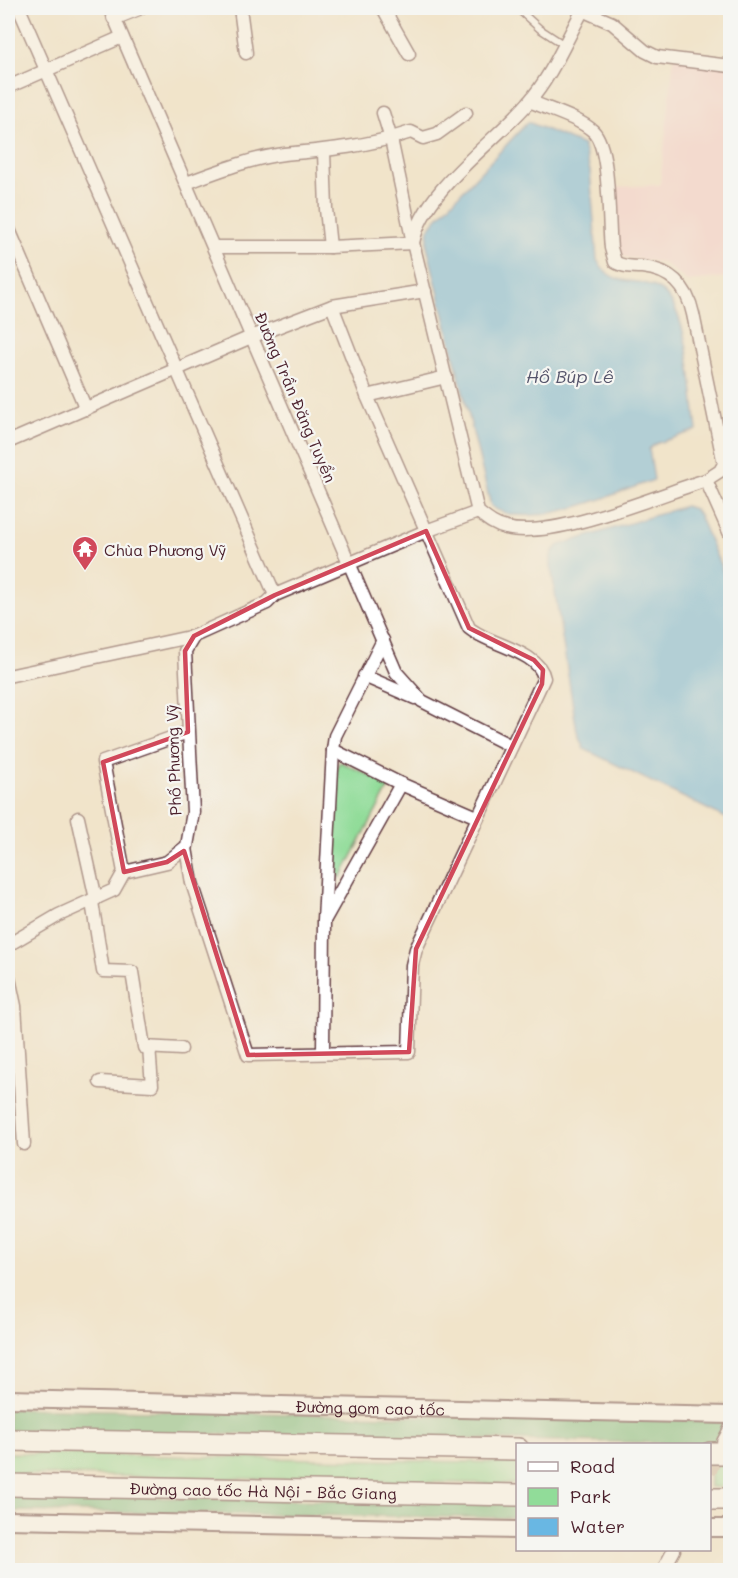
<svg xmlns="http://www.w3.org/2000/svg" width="738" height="1578" font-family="Mali,sans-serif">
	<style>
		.built { fill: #f7cfd2 }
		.green { fill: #91dc99; stroke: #6e7e62; stroke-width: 1.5 }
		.forest { fill: #74bc81; stroke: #5f6e56; stroke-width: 1.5 }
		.water { fill: #69b7e3; stroke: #5a6b87; stroke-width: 1.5 }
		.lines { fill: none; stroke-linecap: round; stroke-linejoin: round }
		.minor-tunnel { stroke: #d0bdab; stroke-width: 12; stroke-dasharray: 12 6; stroke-linecap: butt }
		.service-casing { stroke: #633d43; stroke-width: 9 }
		.minor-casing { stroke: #633d43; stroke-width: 15 }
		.tertiary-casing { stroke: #633d43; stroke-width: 16 }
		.secondary-casing { stroke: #633d43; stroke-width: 20 }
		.motorway-casing { stroke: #633d43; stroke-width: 24 }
		.service { stroke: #fff; stroke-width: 6 }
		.minor { stroke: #fff; stroke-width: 12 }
		.tertiary { stroke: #fff; stroke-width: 14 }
		.secondary { stroke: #fff; stroke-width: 16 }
		.motorway { stroke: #fff; stroke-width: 21 }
		.marked { fill: none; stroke: #d1495b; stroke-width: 4.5; stroke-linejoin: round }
		.labels { text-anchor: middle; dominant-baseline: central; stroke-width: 4.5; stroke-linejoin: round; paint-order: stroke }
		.street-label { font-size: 16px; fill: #4a1f2b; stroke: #f6f6f2 }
		.poi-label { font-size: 16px; fill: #4a1f2b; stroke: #f6f6f2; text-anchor: start }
		.water-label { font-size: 18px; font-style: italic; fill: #55546b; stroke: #f6f6f2 }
	</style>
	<rect width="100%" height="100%" fill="#f6f6f2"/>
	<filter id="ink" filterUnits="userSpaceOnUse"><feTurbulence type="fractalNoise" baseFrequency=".0167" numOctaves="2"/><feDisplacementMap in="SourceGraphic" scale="12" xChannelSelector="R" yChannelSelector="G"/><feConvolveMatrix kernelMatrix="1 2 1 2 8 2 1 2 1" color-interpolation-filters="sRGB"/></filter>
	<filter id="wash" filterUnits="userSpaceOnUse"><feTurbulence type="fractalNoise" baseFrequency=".008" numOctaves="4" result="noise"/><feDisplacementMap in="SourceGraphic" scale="24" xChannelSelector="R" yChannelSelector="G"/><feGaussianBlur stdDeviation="1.35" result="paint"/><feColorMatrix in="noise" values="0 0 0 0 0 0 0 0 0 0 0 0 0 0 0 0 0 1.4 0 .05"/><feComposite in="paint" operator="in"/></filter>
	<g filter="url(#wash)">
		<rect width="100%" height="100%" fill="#f1e4cb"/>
		<!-- built -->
		<polygon class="built" points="674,57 730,61 730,277 687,281 664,263 623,257 617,246 614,187 660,185"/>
		<!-- green -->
		<g class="green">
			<polygon points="341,762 388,784 389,787 341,877 336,876 333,870 336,773 338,764"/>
			<polygon points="8,1453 517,1463 517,1484 8,1474"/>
			<polygon points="710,1466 730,1466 730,1488 710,1487"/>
		</g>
		<!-- forest -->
		<g class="forest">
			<polygon points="8,1408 497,1418 711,1420 721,1423 723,1430 714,1444 8,1430"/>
			<polygon points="8,1495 518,1504 517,1518 8,1511"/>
		</g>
		<!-- water -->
		<g class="water">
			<path d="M 528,122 L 583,145 L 590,171 L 597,260 C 614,291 636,274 660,290 C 690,308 692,396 697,430 L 655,444 L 649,449 L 654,480 C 615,493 528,534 491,506 L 427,246 L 429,229 L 438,217 Z"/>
			<path d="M 685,506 L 694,509 L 699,515 L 730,588 L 730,820 L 584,749 L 577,732 L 551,567 C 550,556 550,551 560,545 Z"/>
		</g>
	</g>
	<g filter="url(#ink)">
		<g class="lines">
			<!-- minor-tunnel -->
			<polyline class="minor-tunnel" points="710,1473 720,1449"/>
			<defs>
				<polyline id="service" points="517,8 540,29 563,44"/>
				<g id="minor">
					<polyline points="19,8 275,595"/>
					<polyline points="110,8 396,672 422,701 511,746"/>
					<polyline points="240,8 246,53"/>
					<polyline points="383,8 409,54"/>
					<polyline points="582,10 612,23 645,51 657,57 730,66"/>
					<polyline points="8,87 122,37"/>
					<path d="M 530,101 C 549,110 577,117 593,131 C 611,148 608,222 611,248 L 615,262 C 623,267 633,267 642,267 C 671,270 687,286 693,314 L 724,464 L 720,471 L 706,480 C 656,496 554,540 506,528 C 495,526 487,519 478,512 L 413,243 C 423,190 494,143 528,103 C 552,76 567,38 584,8"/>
					<polyline points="324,152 326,209 330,247"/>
					<path d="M 186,183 C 216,172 251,158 284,154 C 328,150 369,146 411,132 L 423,138 L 437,134 L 466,113"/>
					<polyline points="8,227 86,409"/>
					<polyline points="215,247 330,247 413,243 391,139 383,113"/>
					<polyline points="367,396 446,377"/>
					<polyline points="8,442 251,337 332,306 425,291"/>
					<polyline points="706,480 730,534"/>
					<polyline points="8,676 194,636"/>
					<polyline points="364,676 415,698"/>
					<polyline points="333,750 401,784 477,817"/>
					<polyline points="78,818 96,899"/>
					<path d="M 186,848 L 192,883 L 248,1055 L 409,1052 L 412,965 L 416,949 L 544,678 C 539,651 489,645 469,628 L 367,396 L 332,306"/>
					<polyline points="124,872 103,762 188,732"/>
					<polyline points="92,902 103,971 132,972 144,1047 181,1049"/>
					<polyline points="325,919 401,784"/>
					<polyline points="8,945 59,915 114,890 124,872 167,862 187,846 193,812 185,651 194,636 267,603 275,595 426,531 478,512"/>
					<polyline points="8,973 15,1006 24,1144"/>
					<polyline points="323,1053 324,920 333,750 335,736 383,640"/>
					<polyline points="100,1082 152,1085 149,1047"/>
					<polyline points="723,1442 730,1429"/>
					<polyline points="663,1570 674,1550"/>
				</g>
				<polyline id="tertiary" points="114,18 139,8"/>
				<g id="secondary">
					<path id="s1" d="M 8,1399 L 730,1415"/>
					<polyline points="8,1520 518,1530"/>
					<polyline points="710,1528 730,1528"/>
				</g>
				<g id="motorway">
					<polyline points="8,1440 518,1449"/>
					<polyline points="710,1453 730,1453"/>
					<path id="s2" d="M 8,1485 L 518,1495"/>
					<polyline points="710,1499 730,1499"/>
				</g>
			</defs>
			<!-- service casing -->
			<use href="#service" class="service-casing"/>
			<!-- minor casing -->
			<use href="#minor" class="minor-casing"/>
			<!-- tertiary casing -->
			<use href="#tertiary" class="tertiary-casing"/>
			<!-- secondary casing -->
			<use href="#secondary" class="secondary-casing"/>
			<!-- motorway casing -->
			<use href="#motorway" class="motorway-casing"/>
			<!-- service -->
			<use href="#service" class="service"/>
			<!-- minor -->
			<use href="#minor" class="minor"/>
			<!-- tertiary -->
			<use href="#tertiary" class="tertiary"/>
			<!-- secondary -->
			<use href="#secondary" class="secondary"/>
			<!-- motorway -->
			<use href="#motorway" class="motorway"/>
		</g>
	</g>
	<!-- marked area -->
	<path d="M0 0H738V1578H0ZM 426,531 L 469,628 L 534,660 L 543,670 L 542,684 L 416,949 L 409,1052 L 248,1055 L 184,851 L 167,862 L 124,872 L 103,762 L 188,732 L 185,651 L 194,636 L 275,595 Z" fill="#f1e4cb" fill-opacity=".55" fill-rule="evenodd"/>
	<path class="marked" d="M 426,531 L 469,628 L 534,660 L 543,670 L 542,684 L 416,949 L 409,1052 L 248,1055 L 184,851 L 167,862 L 124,872 L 103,762 L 188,732 L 185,651 L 194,636 L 275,595 Z"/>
	<!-- icons -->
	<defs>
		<symbol id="temple-pin" viewBox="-11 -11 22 30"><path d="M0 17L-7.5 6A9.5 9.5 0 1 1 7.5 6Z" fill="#d1495b" stroke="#f6f6f2"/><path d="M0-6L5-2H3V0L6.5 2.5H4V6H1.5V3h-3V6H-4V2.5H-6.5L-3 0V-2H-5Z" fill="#fff"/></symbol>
	</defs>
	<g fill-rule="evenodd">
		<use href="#temple-pin" x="70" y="534" width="30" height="40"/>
	</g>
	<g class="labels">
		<!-- street labels -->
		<g class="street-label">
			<text transform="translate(296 397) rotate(67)">Đường Trần Đăng Tuyển</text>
			<text transform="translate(173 760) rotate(-92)">Phố Phương Vỹ</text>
			<text stroke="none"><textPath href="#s1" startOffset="362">Đường gom cao tốc</textPath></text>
			<text stroke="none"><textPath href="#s2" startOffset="255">Đường cao tốc Hà Nội - Bắc Giang</textPath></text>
		</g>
		<!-- poi labels -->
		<g class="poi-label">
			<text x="104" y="549">Chùa Phương Vỹ</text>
		</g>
		<!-- water labels -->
		<g class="water-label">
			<text x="570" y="376">Hồ Búp Lê</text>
		</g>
	</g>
	<!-- margin -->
	<rect width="738" height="1578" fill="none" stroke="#f6f6f2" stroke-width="30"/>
	<!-- legend -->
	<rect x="516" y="1443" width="195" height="108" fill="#f6f6f2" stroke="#b1a0a2" stroke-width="1.5"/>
	<rect x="528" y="1462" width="30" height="9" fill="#ffffff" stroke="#b1a0a2" stroke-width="1.5"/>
	<text x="570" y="1473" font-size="18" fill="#4a1f2b">Road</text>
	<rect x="528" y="1488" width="30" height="18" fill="#91dc99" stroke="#b1a0a2" stroke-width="1.5"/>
	<text x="570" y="1503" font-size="18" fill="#4a1f2b">Park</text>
	<rect x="528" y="1518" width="30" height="18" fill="#69b7e3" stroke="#b1a0a2" stroke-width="1.5"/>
	<text x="570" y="1533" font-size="18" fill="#4a1f2b">Water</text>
</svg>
